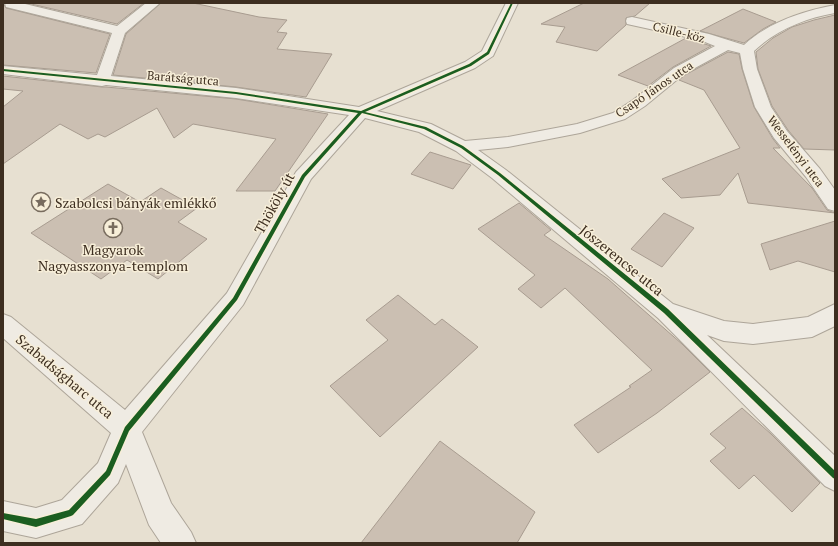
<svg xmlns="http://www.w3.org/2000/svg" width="838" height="546" font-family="'PT Serif',serif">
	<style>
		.building { fill: #cbbfb2; stroke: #a89c90 }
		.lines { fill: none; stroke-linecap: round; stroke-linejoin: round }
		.minor-casing { stroke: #ada599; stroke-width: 2 }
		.minor { fill: #efebe3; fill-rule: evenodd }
		.cycleway-casing { stroke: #f7eed8; stroke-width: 3 }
		.cycleway { fill: #1b5e20; fill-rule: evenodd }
		.labels { text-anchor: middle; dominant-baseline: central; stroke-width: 3; stroke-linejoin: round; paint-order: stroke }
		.far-street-label { font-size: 12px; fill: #3d2e20; stroke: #f7eed8 }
		.poi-label { font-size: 14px; fill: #3d2e20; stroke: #f7eed8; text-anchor: start }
		.street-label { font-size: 14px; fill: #3d2e20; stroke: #f7eed8 }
	</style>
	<rect width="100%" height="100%" fill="#e7e0d1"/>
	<!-- building -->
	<g class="building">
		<polygon points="3,3 6,8 110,34 96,73 3,65"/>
		<polygon points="27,3 144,3 117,24"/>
		<polygon points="161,3 193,3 259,17 287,20 277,32 287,33 277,49 332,54 306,97 236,87 113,75 126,34"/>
		<polygon points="584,3 650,3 635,16 626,18 626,25 597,51 556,42 565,27 541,24"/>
		<polygon points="743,9 776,22 763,29 744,43 700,31"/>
		<polygon points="835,15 835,150 804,149 788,130 772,106 758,69 756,52 773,38 792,27 814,20"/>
		<polygon points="686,38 711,46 673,67 648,86 618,75"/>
		<polygon points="728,52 739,54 742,69 754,107 773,139 780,148 773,148 812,188 827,210 835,213 748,203 738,173 720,195 681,198 662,179 740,148 704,90 679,80 685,75"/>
		<polygon points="3,76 102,87 106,87 236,99 328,114 275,191 236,191 276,139 193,124 174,138 157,108 105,137 98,134 88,139 60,124 3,164 3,107 23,91 3,89"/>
		<polygon points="430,152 471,165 453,189 411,174"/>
		<polygon points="108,184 140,202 161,188 197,208 178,222 207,239 158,279 127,260 101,279 31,233"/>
		<polygon points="519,203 551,230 544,235 608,279 682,344 710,372 657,413 598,453 574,425 631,387 629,386 652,370 565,288 541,308 518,289 535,275 478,229"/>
		<polygon points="664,213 694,228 662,267 631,249"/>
		<polygon points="835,221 835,272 798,261 770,270 761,244"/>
		<polygon points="398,295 435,325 442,319 478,347 380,437 330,386 388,340 366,320"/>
		<polygon points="742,408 771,434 820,483 792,512 754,475 739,489 710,461 726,448 710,434"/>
		<polygon points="440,441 535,512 517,543 361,543"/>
	</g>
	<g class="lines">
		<defs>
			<path id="minor" d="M 5,3 L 21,3 L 117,26 L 146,3 L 160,3 L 125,33 L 111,76 L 236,88 L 359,107 L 465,62 L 482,51 L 506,3 L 518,3 L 493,56 L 475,68 L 377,111 L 431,124 L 465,141 L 508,137 L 577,124 L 613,113 L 633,100 L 674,68 L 715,46 L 700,40 L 627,24 L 626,21 L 627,18 L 632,17 L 709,34 L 744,45 C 769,22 803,11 835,5 L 835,13 C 806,18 776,30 754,51 L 757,69 L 771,107 L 787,131 L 820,169 L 835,190 L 835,211 L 828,209 L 806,177 L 774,138 L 755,107 L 743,69 L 740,53 L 728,50 L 684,74 L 645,106 L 625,119 L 580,133 L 508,147 L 478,150 L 506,170 L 673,304 L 724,321 L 753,324 L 808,317 L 835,304 L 835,326 L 812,337 L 753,344 L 724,341 L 707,335 L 835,456 L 835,491 L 825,486 L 658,318 L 492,178 L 456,151 L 419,132 L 365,118 L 311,179 L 243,305 L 142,432 L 171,503 L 191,532 L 196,543 L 161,543 L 149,525 L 126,464 L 118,483 L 82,524 L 36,538 L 3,531 L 3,501 L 36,508 L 62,500 L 98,463 L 111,433 L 3,338 L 3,314 L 11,317 L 125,410 L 227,293 L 296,172 L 349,115 L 236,98 L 106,85 L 102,86 L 3,74 L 3,66 L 97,75 L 112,33 L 6,7 Z"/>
		</defs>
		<!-- minor casing -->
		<use href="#minor" class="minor-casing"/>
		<!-- minor -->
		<use href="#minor" class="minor"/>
		<defs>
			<polygon id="cycleway" points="511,3 513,3 489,54 471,66 365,112 426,127 463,146 500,173 668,309 835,471 835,479 833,478 664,313 498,175 461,148 424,129 362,113 305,177 237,300 129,431 110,475 73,515 71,516 36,527 3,519 3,513 36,519 69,510 106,471 125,427 233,298 302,175 358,113 236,94 3,71 3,69 236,92 361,111 469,64 487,52"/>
		</defs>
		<!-- cycleway casing -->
		<use href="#cycleway" class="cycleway-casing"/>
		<!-- cycleway -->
		<use href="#cycleway" class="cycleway"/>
	</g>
	<!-- icons -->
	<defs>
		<symbol id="sight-ring" viewBox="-11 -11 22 22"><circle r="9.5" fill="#f7eed8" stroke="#786c5e" stroke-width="1.5"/><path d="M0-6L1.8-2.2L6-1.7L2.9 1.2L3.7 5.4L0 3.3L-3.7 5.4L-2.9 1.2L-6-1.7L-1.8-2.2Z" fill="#786c5e"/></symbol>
		<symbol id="church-ring" viewBox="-11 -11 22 22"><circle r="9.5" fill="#f7eed8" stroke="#786c5e" stroke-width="1.5"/><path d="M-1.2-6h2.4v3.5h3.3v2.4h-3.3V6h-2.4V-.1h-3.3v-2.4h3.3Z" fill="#786c5e"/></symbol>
	</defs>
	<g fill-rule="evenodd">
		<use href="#sight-ring" x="30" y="191" width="22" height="22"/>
		<use href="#church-ring" x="102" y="217" width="22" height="22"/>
	</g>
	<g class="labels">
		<!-- far-street labels -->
		<g class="far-street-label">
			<text transform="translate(679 32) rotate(14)">Csille-köz</text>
			<text transform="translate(183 78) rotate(5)">Barátság utca</text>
			<text transform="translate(654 89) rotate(-34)">Csapó János utca</text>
			<text transform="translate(796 151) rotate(53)">Wesselényi utca</text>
		</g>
		<!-- poi labels -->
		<g class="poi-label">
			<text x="55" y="202">Szabolcsi bányák emlékkő</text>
			<text x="113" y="249" text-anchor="middle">Magyarok<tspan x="113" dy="16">Nagyasszonya-templom</tspan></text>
		</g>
		<!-- street labels -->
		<g class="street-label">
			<text transform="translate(274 203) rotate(-61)">Thököly út</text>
			<text transform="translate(622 260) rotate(39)">Jószerencse utca</text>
			<text transform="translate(65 376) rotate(40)">Szabadságharc utca</text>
		</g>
	</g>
	<!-- border -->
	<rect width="838" height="546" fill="none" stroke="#3d2e20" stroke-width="8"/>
</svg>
